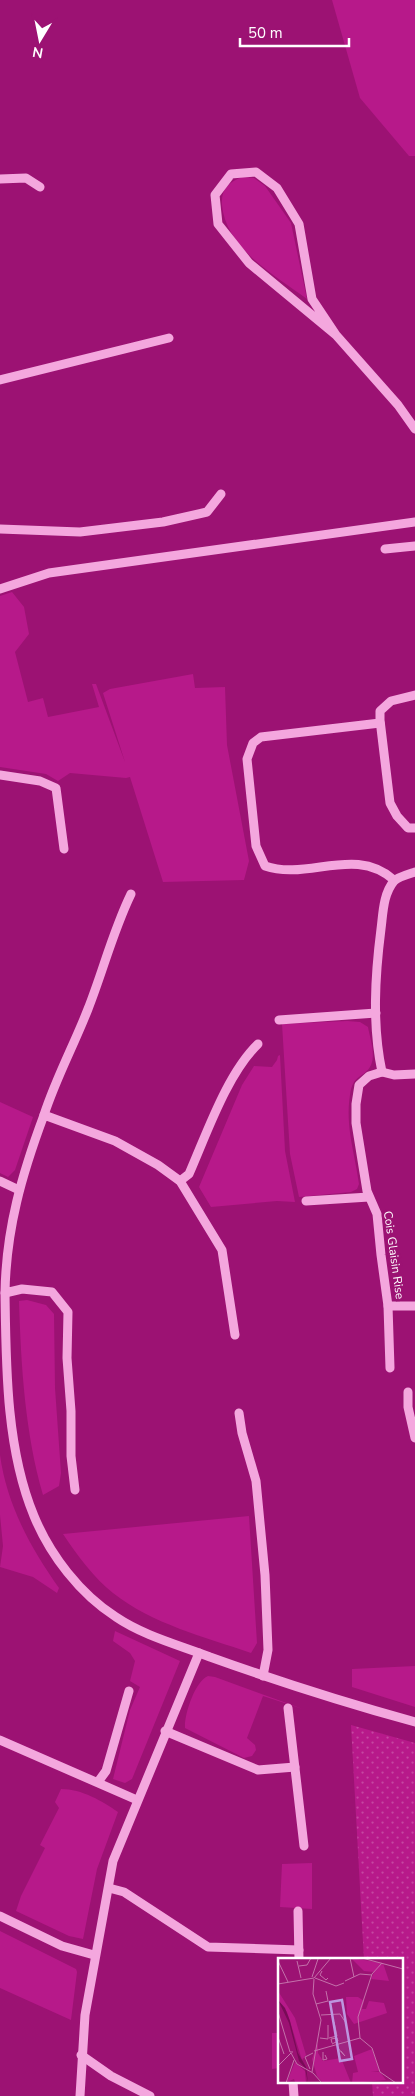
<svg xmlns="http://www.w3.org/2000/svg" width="415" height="2096" font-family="'Nunito Sans',sans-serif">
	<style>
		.grass { fill: #b7198a }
		.park { fill: url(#park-dots) }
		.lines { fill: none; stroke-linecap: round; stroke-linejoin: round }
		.minor { stroke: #f4a7de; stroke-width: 9 }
		.labels { text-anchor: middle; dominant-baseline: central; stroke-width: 5; stroke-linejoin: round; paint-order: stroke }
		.street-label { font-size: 12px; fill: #fff; stroke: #9c1273 }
		.inset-road { fill: none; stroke: #c471ab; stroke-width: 1 }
		.view { fill: #bd96df; fill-opacity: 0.15; stroke: #bd96df; stroke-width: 2.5 }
		.inset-edge { fill: none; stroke: #fff; stroke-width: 2.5 }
	</style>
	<defs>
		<pattern id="park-dots" width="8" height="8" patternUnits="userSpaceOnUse" patternTransform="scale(1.25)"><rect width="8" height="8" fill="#b7198a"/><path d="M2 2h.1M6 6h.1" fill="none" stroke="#c547a1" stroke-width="1.8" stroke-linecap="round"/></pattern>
	</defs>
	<rect width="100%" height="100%" fill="#9c1273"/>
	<!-- grass -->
	<g class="grass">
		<polygon points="332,0 415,0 415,156 409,156 360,98"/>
		<path d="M 242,177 L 254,178 L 265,186 L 291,223 L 307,299 C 275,275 226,249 222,205 C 221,189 228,183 242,177 Z"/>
		<polygon points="12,592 24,607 29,634 15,652 28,702 43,698 48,717 99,707 92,684 96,684 125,762 103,693 110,689 193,674 195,688 225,687 227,745 249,861 244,880 163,882 130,777 126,778 70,773 58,781 46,774 0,767 0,596"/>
		<path d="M 347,1021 L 360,1022 L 368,1027 C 370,1038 376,1055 371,1065 C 364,1079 353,1073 350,1095 C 345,1126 355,1154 359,1184 L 357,1189 L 351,1192 L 299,1197 L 290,1154 L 282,1024 Z"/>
		<polygon points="280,1055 285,1151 295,1202 277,1201 211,1207 199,1187 242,1085 254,1066 272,1067 277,1060 278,1056"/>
		<polygon points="0,1102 33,1117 15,1170 8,1177 0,1173"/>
		<path d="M 27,1300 L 46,1305 L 54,1314 L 55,1388 L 61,1473 L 59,1486 L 43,1495 C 25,1433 21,1366 19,1301 Z"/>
		<path d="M 0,1455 C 7,1505 30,1547 59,1588 L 57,1593 L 33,1577 L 0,1567 L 3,1546 L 0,1515 Z"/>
		<path d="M 249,1516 L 257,1643 L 251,1653 C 205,1637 152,1624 113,1593 C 94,1578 77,1555 63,1534 Z"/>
		<polygon points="115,1631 180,1661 132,1779 125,1783 113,1779 130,1710 140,1687 130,1681 135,1661 130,1653 113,1641"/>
		<polygon points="415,1666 415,1707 352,1687 352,1669"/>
		<path d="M 208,1676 L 215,1677 L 303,1709 L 263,1696 L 247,1738 L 255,1745 L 256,1750 L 252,1756 L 244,1758 L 185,1728 C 184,1715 195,1681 208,1676 Z"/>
		<path d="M 61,1789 C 82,1789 102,1801 118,1812 L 97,1869 L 83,1939 L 69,1936 L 16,1911 L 21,1896 L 45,1848 L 40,1845 L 59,1808 L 55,1802 Z"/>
		<polygon points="312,1863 312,1909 280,1907 282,1864"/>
		<polygon points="0,1931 76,1969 77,1972 71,2020 0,1988"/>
		<polygon points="272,2033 279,2033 279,2068 272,2069"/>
	</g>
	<!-- park -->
	<polygon class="park" points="351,1725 415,1743 415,2096 373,2096 372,2082 401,2082 401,1960 364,1960"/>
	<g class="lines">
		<!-- minor -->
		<g class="minor">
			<polyline points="0,179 26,178 40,187"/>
			<polyline points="336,335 249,263 218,224 215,195 231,174 256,172 277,188 299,224 312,299 336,335 398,405 415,429"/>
			<polyline points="0,380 169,338"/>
			<polyline points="0,529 80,532 163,522 207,512 221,494"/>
			<polyline points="385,549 415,546"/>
			<polyline points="0,589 49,573 415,522"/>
			<polyline points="415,695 391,701 380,711 380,720 390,803 397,816 408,828 415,828"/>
			<path d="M 380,723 L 261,737 L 253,743 L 247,759 L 256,846 L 265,866 C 308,881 355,845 394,880"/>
			<polyline points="0,775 40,781 56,788 64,849"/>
			<polyline points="279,1020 376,1013"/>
			<polyline points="382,1072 394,1075 415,1074"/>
			<path d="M 44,1115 C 56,1078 74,1045 88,1009 C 103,971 113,931 131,894"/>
			<polyline points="0,1181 19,1190"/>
			<path d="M 180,1181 L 189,1174 C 207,1133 227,1074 258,1044"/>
			<polyline points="306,1201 369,1197"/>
			<path d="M 5,1293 C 6,1365 6,1449 34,1516 C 50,1555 80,1594 116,1617 C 144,1636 179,1645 210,1657 C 277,1681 346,1703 415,1722"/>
			<polyline points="388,1306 415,1306"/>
			<path d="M 390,1368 L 388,1306 L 381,1255 L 377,1214 L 367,1191 L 356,1123 L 356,1104 L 359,1085 L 369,1076 L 382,1072 C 372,1025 375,976 381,929 C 383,914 383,894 394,881 C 398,877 409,874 415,872"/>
			<polyline points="408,1392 408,1407 415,1438"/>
			<polyline points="239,1413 242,1433 256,1481 265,1575 268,1650 263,1676"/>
			<path d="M 75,1490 L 71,1456 L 71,1411 L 67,1358 L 68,1312 L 52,1292 L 22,1289 L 5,1293 C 6,1229 22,1174 44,1115 L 115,1141 L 158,1165 L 180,1181 L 222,1250 L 235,1335"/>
			<polyline points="288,1708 304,1846"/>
			<polyline points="165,1731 258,1770 295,1767"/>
			<polyline points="0,1740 137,1800"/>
			<polyline points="98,1782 106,1771 129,1691"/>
			<polyline points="109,1888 124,1892 208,1947 299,1950"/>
			<polyline points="298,1911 299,1960"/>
			<polyline points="0,1916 62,1946 94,1955"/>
			<polyline points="81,2055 111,2076 150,2096"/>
			<polyline points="293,2082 294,2096"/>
			<polyline points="80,2096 85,2015 113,1861 199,1653"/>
		</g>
	</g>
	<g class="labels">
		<!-- street labels -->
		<g class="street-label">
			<text transform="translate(394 1255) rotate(82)">Cois Glaisin Rise</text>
		</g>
	</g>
	<!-- overview -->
	<g transform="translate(278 1958)">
		<rect width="125" height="125" fill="#9c1273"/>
		<path d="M 73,0 L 105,5 L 111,23 L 93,21 L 96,14 L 86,13 ZM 0,33 L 17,60 L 28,97 L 24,102 L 9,54 L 0,42 ZM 68,39 L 80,39 L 86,43 L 84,51 L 88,51 L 91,43 L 106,45 L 109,55 L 76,66 L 69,56 ZM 40,85 L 40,95 L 45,103 L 63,100 L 73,125 L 45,125 L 39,118 L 34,101 ZM 94,91 L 102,113 L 93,114 L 102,114 L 108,122 L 74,125 L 75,115 L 80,114 L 76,98 ZM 17,104 L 27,113 L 28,125 L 17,124 L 16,121 L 9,124 Z" fill="#b7198a"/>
		<path d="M 0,42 L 7,50 L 12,63 L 20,95 L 28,109 L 30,125 L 27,110 L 21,103 L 11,65 Z" fill="#780b57"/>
		<path class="inset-road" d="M 72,0 L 76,19M 84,0 L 125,11M 0,3 L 10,24M 19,3 L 23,20M 21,8 L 29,7 L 33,0M 44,13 L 42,17 L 48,22 L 50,20M 34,19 L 40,1M 36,20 L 53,0M 37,20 L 58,28 L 66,25M 67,23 L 82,16 L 94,17M 0,26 L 36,20M 38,46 L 50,43 L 48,33M 0,54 L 12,94 L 15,94M 43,57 L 62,56 L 68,65M 0,79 L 6,96M 42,80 L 50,81 L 50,67M 51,80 L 59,78 L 56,64M 82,80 L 80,59 L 94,16 L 104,5M 82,80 L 94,90 L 102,114 L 118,125M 54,86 L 60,83 L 59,80 L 53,81 L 54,85M 59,89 L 65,96 L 67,98 L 63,93M 36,93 L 82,80M 45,94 L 45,102 L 49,101 L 47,97M 13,95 L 19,106 L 35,115 L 44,125M 0,108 L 13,95M 32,111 L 27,99 L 35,95M 34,114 L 43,62 L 35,36 L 36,21M 8,125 L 16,102"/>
		<path class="view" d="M 64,42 L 74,101 L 62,103 L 52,44 Z"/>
		<rect width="125" height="125" class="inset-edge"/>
	</g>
	<!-- north arrow -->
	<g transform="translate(40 40) rotate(190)" stroke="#9c1273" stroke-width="4" paint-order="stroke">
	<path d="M0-4L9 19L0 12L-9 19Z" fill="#ffffff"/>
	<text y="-8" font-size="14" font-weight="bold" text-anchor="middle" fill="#ffffff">N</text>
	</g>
	<!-- scale -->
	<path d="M240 38v8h109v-8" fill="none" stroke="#ffffff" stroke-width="2.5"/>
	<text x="248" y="38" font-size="15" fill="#ffffff" stroke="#9c1273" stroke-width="4" paint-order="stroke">50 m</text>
</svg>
